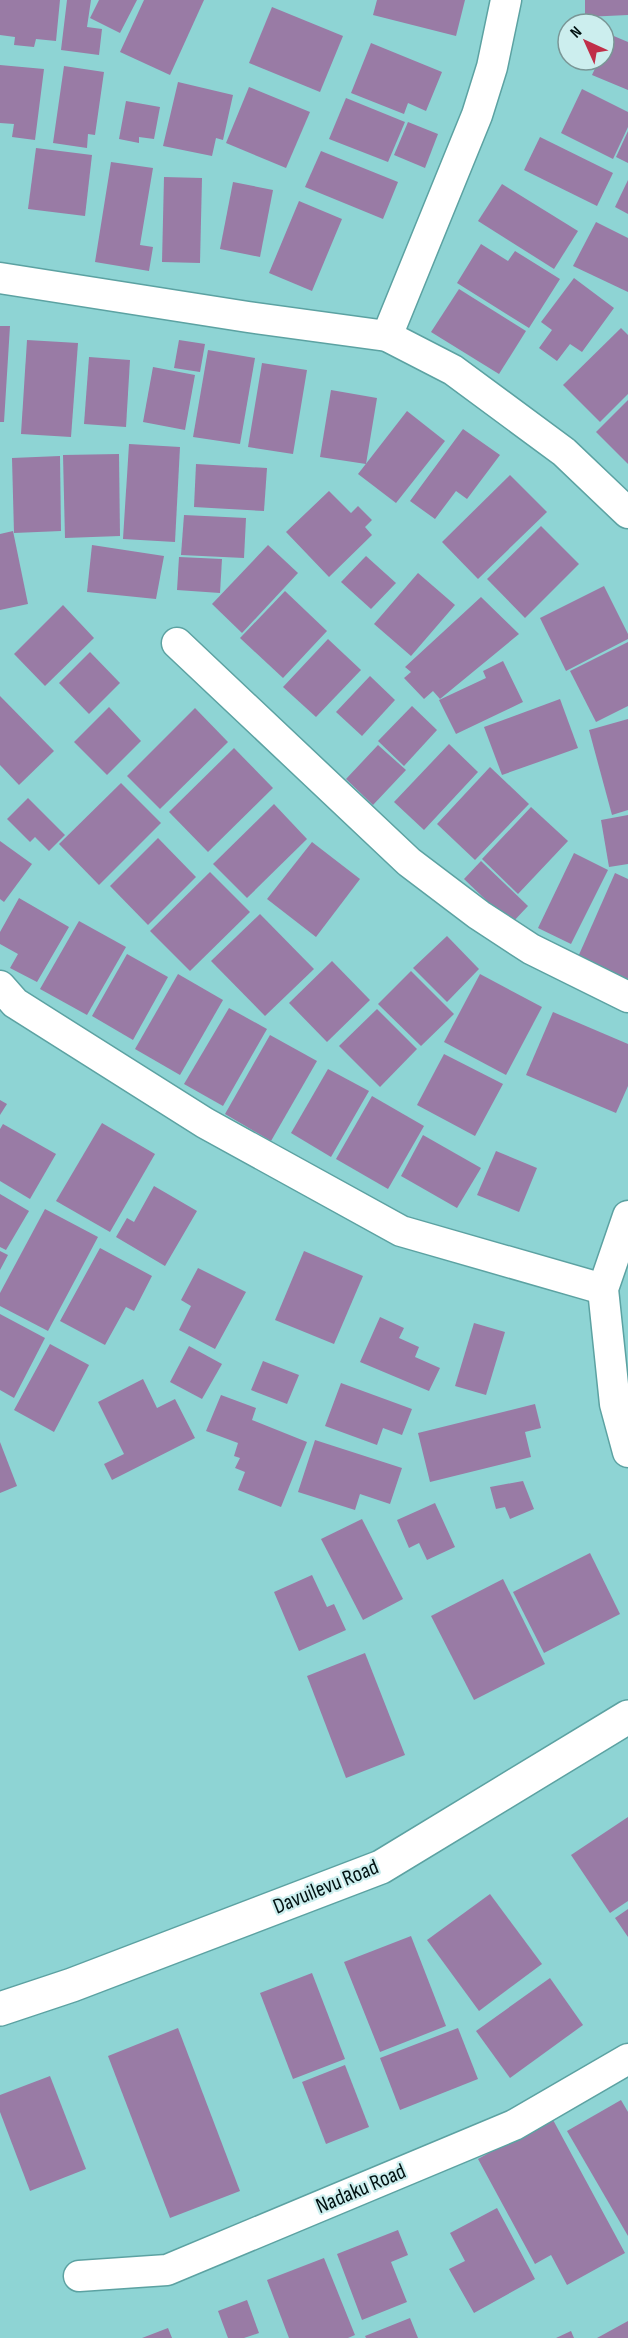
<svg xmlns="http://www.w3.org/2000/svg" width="628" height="2338" font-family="'Sofia Sans Condensed',sans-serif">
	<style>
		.building { fill: #997ba5 }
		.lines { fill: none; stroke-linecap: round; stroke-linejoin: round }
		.street-casing { stroke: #5ca2a2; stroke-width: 33 }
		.secondary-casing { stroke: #5ca2a2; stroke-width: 36 }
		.street { stroke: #fff; stroke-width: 30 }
		.secondary { stroke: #fff; stroke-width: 33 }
		.labels { text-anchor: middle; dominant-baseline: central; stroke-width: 4.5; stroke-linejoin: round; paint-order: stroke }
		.street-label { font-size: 22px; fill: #011; stroke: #cee }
	</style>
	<rect width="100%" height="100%" fill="#8ed4d4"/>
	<!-- building -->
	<g class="building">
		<polygon points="0,0 60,0 56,41 36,39 34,47 14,45 15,37 0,35"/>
		<polygon points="67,0 91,0 87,27 102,29 99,55 61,50"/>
		<polygon points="99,0 137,0 120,33 90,18"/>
		<polygon points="144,0 204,0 170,75 120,52"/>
		<polygon points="377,0 465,0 456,36 373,15"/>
		<polygon points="585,0 628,0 628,15 585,17"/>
		<polygon points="272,7 343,36 320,92 249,63"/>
		<polygon points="609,34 628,42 628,90 592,75 599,60 604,60 604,47"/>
		<polygon points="371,43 442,72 426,111 408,103 404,114 351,93"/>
		<polygon points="0,65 44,69 35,140 12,137 14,124 0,123"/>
		<polygon points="64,66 104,72 95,135 88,134 87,148 53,143"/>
		<polygon points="178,82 233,95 223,140 216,138 212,156 163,146"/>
		<polygon points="249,87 310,112 286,168 226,143"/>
		<polygon points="582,89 628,112 628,127 613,159 561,133"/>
		<polygon points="346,98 405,122 388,162 329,139"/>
		<polygon points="126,101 160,107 154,139 139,137 139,143 119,139"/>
		<polygon points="408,122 438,134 425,168 394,155"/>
		<polygon points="628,131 628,163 616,157"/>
		<polygon points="540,137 613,173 597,206 524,170"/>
		<polygon points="36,148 92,155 85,216 28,209"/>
		<polygon points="321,151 398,182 383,219 305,187"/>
		<polygon points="111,162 153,168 140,245 153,247 149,271 95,262"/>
		<polygon points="164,177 202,178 200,263 162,262"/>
		<polygon points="628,180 628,214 615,207"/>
		<polygon points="233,182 273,190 260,257 220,249"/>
		<polygon points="502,184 578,231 554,269 478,221"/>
		<polygon points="299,201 342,219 312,291 269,273"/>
		<polygon points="596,222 628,238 628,292 573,266"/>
		<polygon points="481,244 508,261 515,251 560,279 529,328 457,283"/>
		<polygon points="574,278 614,308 582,352 570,344 557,361 539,348 552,330 541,322"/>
		<polygon points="459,289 526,331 499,374 431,332"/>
		<polygon points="0,326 10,326 4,422 0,422"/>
		<polygon points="621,328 628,335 628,394 600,422 563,385"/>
		<polygon points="27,340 78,343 71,437 21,434"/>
		<polygon points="179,340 205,344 200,372 174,368"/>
		<polygon points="208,350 255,358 240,444 193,437"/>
		<polygon points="89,357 130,360 126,427 84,424"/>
		<polygon points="262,363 307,370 293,454 248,447"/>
		<polygon points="153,367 195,375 185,430 143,422"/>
		<polygon points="331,390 377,398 366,464 320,457"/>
		<polygon points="628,400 628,464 596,432"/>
		<polygon points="407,411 445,441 396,503 358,474"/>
		<polygon points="463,429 500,455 467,499 456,491 435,519 410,501"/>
		<polygon points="129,444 180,447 175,542 123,539"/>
		<polygon points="119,454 120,536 65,538 63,455"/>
		<polygon points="60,456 61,531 14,533 12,458"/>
		<polygon points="196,464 267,468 264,511 194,507"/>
		<polygon points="510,475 547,512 478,579 442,542"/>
		<polygon points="329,491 351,513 358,506 372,520 365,527 372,535 329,577 286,532"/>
		<polygon points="184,515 246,518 244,558 181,555"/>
		<polygon points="541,526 579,564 525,618 487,579"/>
		<polygon points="13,531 28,604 0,610 0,534"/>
		<polygon points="92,545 164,556 156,599 87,592"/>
		<polygon points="268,545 298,573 242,633 212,604"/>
		<polygon points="366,556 396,583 371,609 341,582"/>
		<polygon points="179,557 222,559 220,593 177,590"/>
		<polygon points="418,573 455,605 411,656 374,624"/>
		<polygon points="604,586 628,634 628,639 566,671 540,618"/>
		<polygon points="285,591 327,631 283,678 240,638"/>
		<polygon points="481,597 519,634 440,699 433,691 424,699 404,678 411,672 405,667"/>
		<polygon points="63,605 94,638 45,686 14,654"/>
		<polygon points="328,639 361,670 316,717 283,687"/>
		<polygon points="628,642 628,706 596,722 570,671"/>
		<polygon points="90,652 120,683 89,714 59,683"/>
		<polygon points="503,661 523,702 456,734 439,700 486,678 483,671"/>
		<polygon points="370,676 395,700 362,736 336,712"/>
		<polygon points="0,696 54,751 19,785 0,765"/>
		<polygon points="560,699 578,748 502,775 484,727"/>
		<polygon points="412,706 437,730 404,766 378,741"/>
		<polygon points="109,707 141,741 107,775 74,742"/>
		<polygon points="195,708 228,742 160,809 127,776"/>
		<polygon points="628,719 628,810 612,815 589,730"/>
		<polygon points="449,744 478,772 424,830 394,802"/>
		<polygon points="378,745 406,770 373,805 346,779"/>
		<polygon points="234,748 273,788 208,852 169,812"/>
		<polygon points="490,767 529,804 475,860 437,824"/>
		<polygon points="121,783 161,823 99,885 59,844"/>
		<polygon points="28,798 65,835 49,851 35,837 30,842 7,819"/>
		<polygon points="274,804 307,839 247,898 213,864"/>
		<polygon points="531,807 568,841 518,894 482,859"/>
		<polygon points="628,815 628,864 609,867 601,820"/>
		<polygon points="158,838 196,877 148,925 110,886"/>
		<polygon points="0,841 32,864 4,902 0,899"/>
		<polygon points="312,842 360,879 316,937 267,899"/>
		<polygon points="574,853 608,870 571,944 538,928"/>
		<polygon points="481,861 528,906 511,924 464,879"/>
		<polygon points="210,872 250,912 190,971 150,931"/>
		<polygon points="615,873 628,879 628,979 578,957"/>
		<polygon points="19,898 69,927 37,982 10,968 18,954 0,944 0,932"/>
		<polygon points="260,914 314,969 265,1016 211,961"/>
		<polygon points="79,921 126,947 87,1015 40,989"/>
		<polygon points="447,936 479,969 447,1002 413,968"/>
		<polygon points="127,954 168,977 133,1040 92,1016"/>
		<polygon points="332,961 370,1000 327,1042 289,1003"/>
		<polygon points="411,971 454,1014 421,1046 378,1004"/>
		<polygon points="178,974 223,1000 180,1075 135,1049"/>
		<polygon points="480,974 542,1007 506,1075 444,1042"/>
		<polygon points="229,1008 267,1029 223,1106 184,1084"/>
		<polygon points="377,1009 417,1049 380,1087 339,1046"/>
		<polygon points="553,1012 628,1044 628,1086 616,1113 526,1075"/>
		<polygon points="270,1035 317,1061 271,1141 225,1114"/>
		<polygon points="444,1054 503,1084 475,1136 417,1105"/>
		<polygon points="328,1069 369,1091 331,1157 291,1133"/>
		<polygon points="372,1096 424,1126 388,1189 336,1159"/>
		<polygon points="0,1100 7,1104 0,1115"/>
		<polygon points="102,1123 155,1154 110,1232 56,1201"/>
		<polygon points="3,1124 56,1154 30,1199 0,1181 0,1129"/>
		<polygon points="423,1135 481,1168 457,1208 401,1176"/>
		<polygon points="496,1151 537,1168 519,1212 477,1195"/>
		<polygon points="154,1186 197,1211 165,1266 116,1237 127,1218 134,1222"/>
		<polygon points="0,1194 29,1211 6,1250 0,1247"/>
		<polygon points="45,1209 98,1237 48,1331 0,1306 0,1293"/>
		<polygon points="100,1248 152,1276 134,1311 126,1307 105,1345 60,1321"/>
		<polygon points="0,1251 8,1255 0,1270"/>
		<polygon points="304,1251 363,1276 334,1344 275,1320"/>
		<polygon points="198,1268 246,1292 215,1349 179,1330 191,1306 181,1300"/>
		<polygon points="0,1314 45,1338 14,1398 0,1390"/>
		<polygon points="380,1317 404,1328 399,1338 419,1347 415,1357 440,1368 429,1391 360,1362"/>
		<polygon points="474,1323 505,1332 486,1395 455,1386"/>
		<polygon points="50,1344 89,1365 54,1432 14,1410"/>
		<polygon points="189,1346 222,1364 202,1399 170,1382"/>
		<polygon points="263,1361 299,1375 287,1404 251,1390"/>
		<polygon points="143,1379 157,1408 175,1399 195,1438 112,1480 104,1464 124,1454 98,1402"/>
		<polygon points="341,1383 412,1409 402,1435 383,1428 377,1445 325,1426"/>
		<polygon points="221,1395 256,1408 252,1420 307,1442 281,1507 238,1490 245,1472 235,1468 240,1458 234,1456 238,1443 206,1431"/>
		<polygon points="535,1404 541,1428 525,1432 531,1457 430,1482 418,1433"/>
		<polygon points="315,1440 402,1468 390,1504 360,1494 355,1510 298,1492"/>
		<polygon points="0,1442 17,1486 0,1493"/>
		<polygon points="523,1481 534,1509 510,1519 505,1507 496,1509 490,1487"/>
		<polygon points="435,1503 455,1547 427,1560 419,1543 409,1548 397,1520"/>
		<polygon points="362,1519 403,1599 363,1620 321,1539"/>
		<polygon points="590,1553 620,1614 544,1653 513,1592"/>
		<polygon points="312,1575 327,1607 334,1604 346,1630 299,1651 274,1592"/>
		<polygon points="503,1579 545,1664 474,1700 431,1616"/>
		<polygon points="365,1653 405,1755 346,1778 307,1676"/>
		<polygon points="628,1817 628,1901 610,1913 571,1855"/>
		<polygon points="490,1894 542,1964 479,2011 427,1940"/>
		<polygon points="628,1909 628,1937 615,1918"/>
		<polygon points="411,1936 446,2026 380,2052 344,1962"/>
		<polygon points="312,1973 345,2059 293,2079 260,1993"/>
		<polygon points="550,1978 583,2025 510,2078 476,2031"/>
		<polygon points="178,2028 240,2191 170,2218 108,2056"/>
		<polygon points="458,2028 478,2079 400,2110 380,2058"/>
		<polygon points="345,2065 369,2127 326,2144 302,2082"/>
		<polygon points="50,2076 86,2169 30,2191 0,2112 0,2095"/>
		<polygon points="621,2100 628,2112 628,2236 567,2131"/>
		<polygon points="552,2118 625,2253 567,2285 551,2255 535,2264 478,2159"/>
		<polygon points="497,2208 535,2279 474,2313 449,2269 465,2261 450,2233"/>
		<polygon points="398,2230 408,2255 391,2262 407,2302 362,2320 337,2254"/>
		<polygon points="324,2258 355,2335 348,2338 289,2338 267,2280"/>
		<polygon points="247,2300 259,2333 244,2338 228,2338 218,2311"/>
		<polygon points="410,2318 418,2338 366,2338 365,2336"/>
		<polygon points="628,2321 628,2338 597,2338"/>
		<polygon points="168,2328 172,2338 142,2338"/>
		<polygon points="571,2331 574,2338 556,2338"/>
	</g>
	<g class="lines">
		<defs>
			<g id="street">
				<polyline points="0,278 248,317 387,336 453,370 564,452 628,513"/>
				<polyline points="387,336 477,115 492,67 506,0"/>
				<polyline points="177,643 409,862 479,915 531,949 628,997"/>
				<polyline points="0,986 15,1003 205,1123 401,1231 603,1289"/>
				<polyline points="628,1216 603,1289 615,1404 628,1452"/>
				<polyline points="79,2276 167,2270 514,2125 628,2059"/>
			</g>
			<polyline id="secondary" points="0,2009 72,1985 381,1867 628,1717"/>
		</defs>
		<!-- street casing -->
		<use href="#street" class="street-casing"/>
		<!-- secondary casing -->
		<use href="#secondary" class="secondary-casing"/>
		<!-- street -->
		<use href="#street" class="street"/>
		<!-- secondary -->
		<use href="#secondary" class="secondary"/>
	</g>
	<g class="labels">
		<!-- street labels -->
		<g class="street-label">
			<text transform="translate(326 1887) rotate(-22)">Davuilevu Road</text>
			<text transform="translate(361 2189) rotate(-23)">Nadaku Road</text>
		</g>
	</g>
	<!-- north arrow -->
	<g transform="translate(586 42) rotate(315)"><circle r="28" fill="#cceeee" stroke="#7a9696" stroke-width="1.5"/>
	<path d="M0-4.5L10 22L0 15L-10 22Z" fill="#c02f49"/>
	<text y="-9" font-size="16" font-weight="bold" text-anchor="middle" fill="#001111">N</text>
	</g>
</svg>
